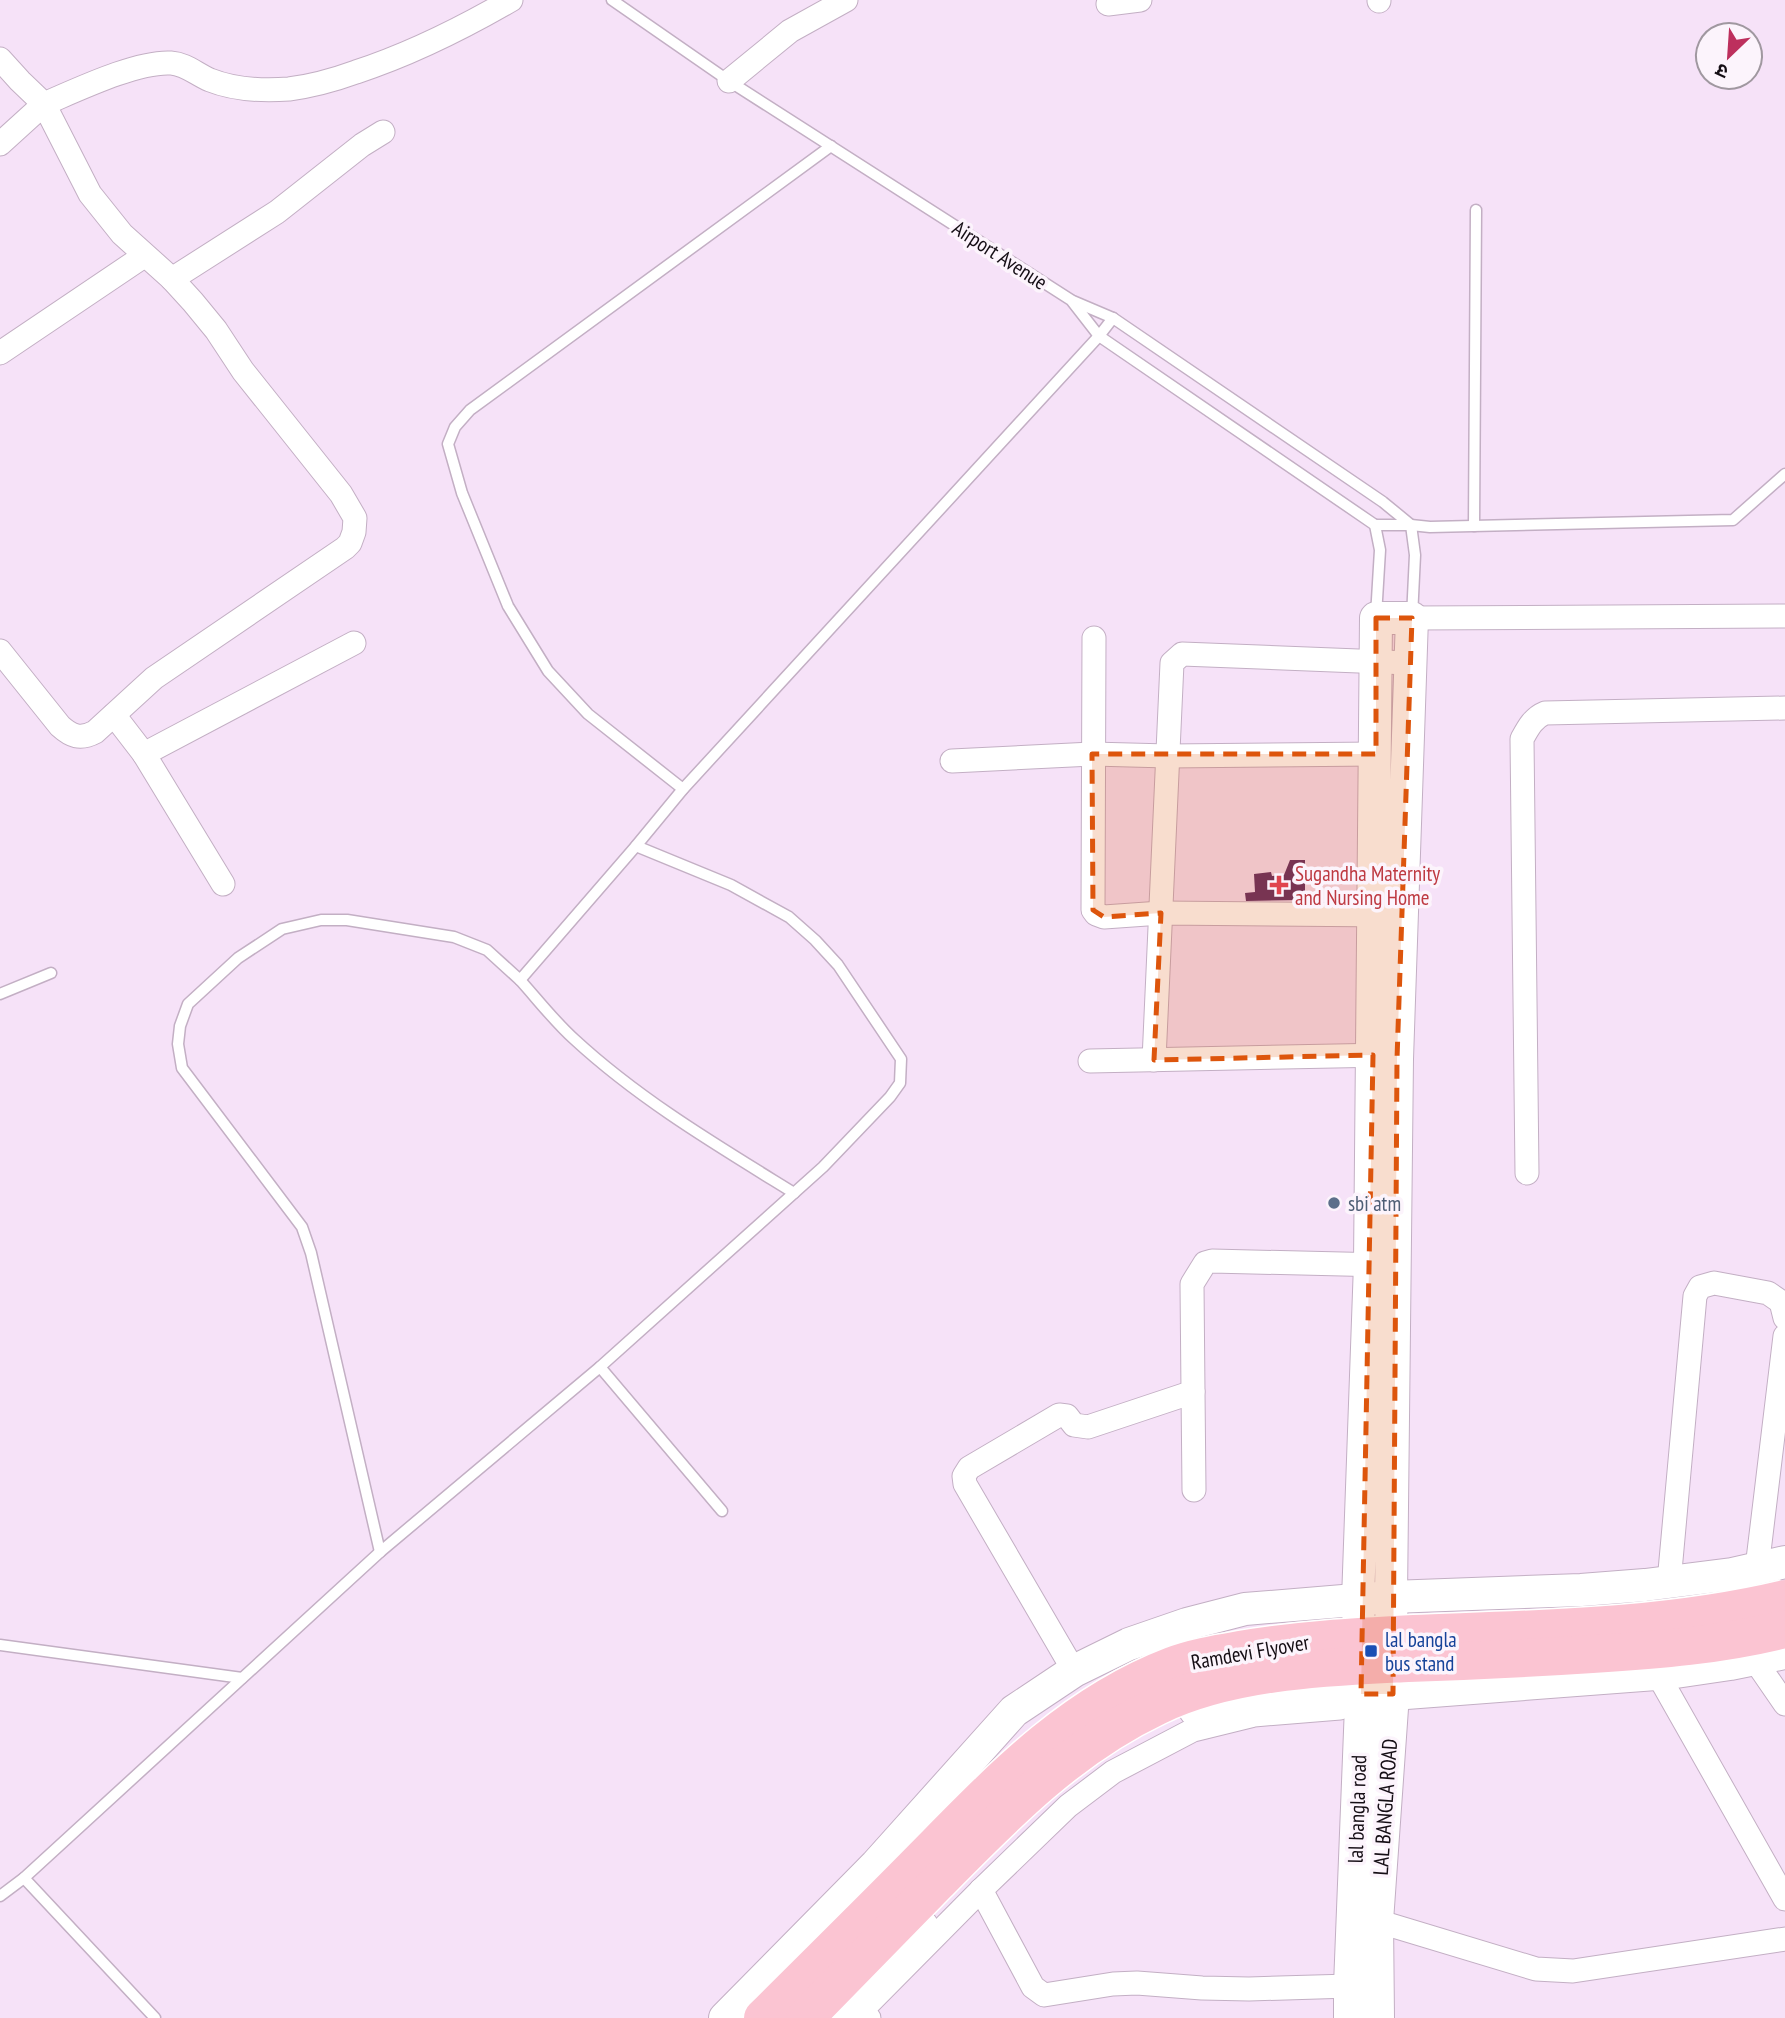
<svg xmlns="http://www.w3.org/2000/svg" width="1785" height="2018" font-family="'PT Sans Narrow','Noto Sans Devanagari',sans-serif">
	<style>
		.building { fill: #602c65 }
		.lines { fill: none; stroke-linecap: round; stroke-linejoin: round }
		.lane-casing { stroke: #c3afc4; stroke-width: 13 }
		.street-casing { stroke: #c3afc4; stroke-width: 25 }
		.secondary-casing { stroke: #c3afc4; stroke-width: 34 }
		.lane { stroke: #fff; stroke-width: 10 }
		.street { stroke: #fff; stroke-width: 23 }
		.secondary { stroke: #fff; stroke-width: 32 }
		.highway-bridge-casing { stroke: #fff; stroke-width: 41; stroke-linecap: butt }
		.highway-bridge { stroke: #fbc4d2; stroke-width: 38 }
		.marked { fill: #dd550c; fill-opacity: 0.2; stroke: #dd550c; stroke-width: 5; stroke-dasharray: 14 9; stroke-linejoin: round }
		.health-dot { fill: #e0444e; stroke: #fcf4fc; stroke-width: 2.5 }
		.service-dot { fill: #5c6f8a; stroke: #fcf4fc; stroke-width: 2.5 }
		.transit-dot { fill: #1a4fb4; stroke: #fcf4fc; stroke-width: 2.5 }
		.labels { text-anchor: middle; dominant-baseline: central; stroke-width: 7; stroke-linejoin: round; paint-order: stroke }
		.street-label { font-size: 21px; fill: #150e15; stroke: #fcf4fc }
		.health-label { font-size: 21px; fill: #be3a42; stroke: #fcf4fc; text-anchor: start }
		.service-label { font-size: 21px; fill: #4e5e75; stroke: #fcf4fc; text-anchor: start }
		.transit-label { font-size: 21px; fill: #164399; stroke: #fcf4fc; text-anchor: start }
	</style>
	<rect width="100%" height="100%" fill="#f6e2f8"/>
	<!-- building -->
	<polygon class="building" points="1290,860 1305,860 1305,900 1246,901 1245,893 1255,892 1254,874 1271,872 1272,876 1284,875"/>
	<g class="lines">
		<defs>
			<g id="lane">
				<polyline points="612,0 729,81 1071,300 1099,336 1375,525"/>
				<polyline points="1073,301 1113,318 1383,502 1411,525 1415,555 1412,617"/>
				<polyline points="1375,525 1411,525 1430,527 1733,520 1785,474"/>
				<polyline points="1375,525 1380,550 1376,616"/>
				<polyline points="1474,526 1476,210"/>
				<polyline points="683,789 588,714 548,671 508,606 462,493 448,444 455,427 470,410 831,146"/>
				<path d="M 520,980 C 538,1000 555,1022 574,1039 C 640,1100 718,1146 794,1193"/>
				<polyline points="0,994 51,973"/>
				<polyline points="600,1367 722,1511"/>
				<polyline points="380,1552 311,1253 302,1227 182,1068 178,1044 180,1026 188,1004 238,958 282,929 321,920 347,920 454,937 487,950 520,980 636,846 683,789 1099,336 1113,318"/>
				<polyline points="0,1645 242,1678"/>
				<polyline points="24,1878 155,2018"/>
				<polyline points="0,1896 24,1878 380,1552 600,1367 823,1167 890,1097 900,1083 901,1059 838,965 815,940 789,917 731,885 636,846"/>
			</g>
			<g id="street">
				<polyline points="1379,1 1379,0"/>
				<polyline points="1108,4 1140,0"/>
				<path d="M 0,59 L 20,81 L 44,104 C 77,90 137,61 171,63 C 186,64 196,74 210,80 C 235,90 262,91 289,89 C 312,86 334,80 356,72 C 411,54 461,29 511,0"/>
				<polyline points="729,81 790,31 846,0"/>
				<path d="M 0,144 L 44,104 L 90,194 L 122,234 L 172,279 L 193,302 L 216,330 L 243,371 L 341,494 L 355,518 L 354,532 L 350,543 L 345,548 L 154,678 L 95,732 C 80,740 71,736 60,726 L 0,651"/>
				<polyline points="172,279 277,212 362,145 383,132"/>
				<polyline points="0,353 144,256"/>
				<polyline points="1412,618 1785,616"/>
				<polyline points="1094,638 1093,910 1096,914 1104,917 1161,913 1389,915"/>
				<polyline points="114,715 144,754 354,643"/>
				<polyline points="144,754 223,884"/>
				<polyline points="952,761 1092,754 1168,756 1376,754"/>
				<polyline points="1154,1060 1172,663 1182,654 1409,663"/>
				<polyline points="1090,1061 1387,1055"/>
				<path d="M 1527,1173 L 1522,739 C 1528,728 1533,718 1545,713 L 1785,708"/>
				<polyline points="1193,1392 1194,1490"/>
				<polyline points="1757,1568 1785,1336"/>
				<polyline points="1669,1582 1695,1296 1700,1287 1714,1283 1768,1293 1781,1302 1785,1318"/>
				<polyline points="1754,1659 1785,1704"/>
				<polyline points="1074,1671 965,1484 964,1476 969,1468 1059,1415 1067,1416 1074,1425 1088,1427 1193,1392 1192,1284 1205,1263 1212,1261 1384,1265"/>
				<polyline points="1657,1673 1785,1899"/>
				<polyline points="981,1890 1033,1987 1044,1995 1113,1984 1137,1983 1202,1988 1249,1989 1350,1986"/>
				<polyline points="1377,1921 1536,1969 1573,1971 1785,1939"/>
				<polyline points="869,2018 862,2010 981,1890 1068,1806 1113,1772 1193,1730 1254,1715 1340,1708"/>
			</g>
			<g id="secondary">
				<polyline points="1195,1710 1217,1702 1272,1695 1393,1694 1669,1673 1730,1664 1785,1653"/>
				<polyline points="725,2018 876,1865 1014,1711 1074,1671 1129,1644 1187,1624 1245,1609 1391,1597 1581,1590 1645,1585 1732,1574 1785,1562"/>
				<polyline points="833,2018 922,1926"/>
				<polyline points="1350,2018 1350,1986 1361,1706 1358,1600 1370,1264 1376,618 1412,618 1397,1059 1391,1597 1393,1694 1377,1921 1378,2018"/>
			</g>
		</defs>
		<!-- lane casing -->
		<use href="#lane" class="lane-casing"/>
		<!-- street casing -->
		<use href="#street" class="street-casing"/>
		<!-- secondary casing -->
		<use href="#secondary" class="secondary-casing"/>
		<!-- lane -->
		<use href="#lane" class="lane"/>
		<!-- street -->
		<use href="#street" class="street"/>
		<!-- secondary -->
		<use href="#secondary" class="secondary"/>
		<defs>
			<g id="highway-bridge">
				<path d="M 763,2018 C 817,1964 871,1911 924,1857 C 999,1781 1070,1705 1172,1666 C 1193,1658 1217,1654 1240,1650 C 1298,1640 1355,1637 1414,1634 C 1538,1629 1663,1628 1785,1599"/>
				<path d="M 805,2018 C 849,1973 893,1928 937,1883 C 1004,1815 1070,1747 1157,1706 C 1231,1670 1328,1667 1408,1663 C 1470,1661 1531,1658 1592,1654 C 1657,1650 1722,1645 1785,1629"/>
			</g>
		</defs>
		<!-- highway-bridge casing -->
		<use href="#highway-bridge" class="highway-bridge-casing"/>
		<!-- highway-bridge -->
		<use href="#highway-bridge" class="highway-bridge"/>
	</g>
	<!-- marked area -->
	<path class="marked" d="M 1376,618 L 1412,618 L 1397,1059 L 1393,1694 L 1361,1694 L 1373,1055 L 1154,1060 L 1161,913 L 1104,917 L 1093,910 L 1092,754 L 1376,754 Z"/>
	<!-- markers -->
	<path class="health-dot" d="M1275.5 874.5h7v7h7v7h-7v7h-7v-7h-7v-7h7z"/>
	<circle class="service-dot" cx="1334" cy="1203" r="7"/>
	<rect class="transit-dot" x="1364" y="1644" width="14" height="14" rx="3.5"/>
	<g class="labels">
		<!-- street labels -->
		<g class="street-label">
			<text transform="translate(1000 255) rotate(33)">Airport Avenue</text>
			<text transform="translate(1250 1652) rotate(-10)">Ramdevi Flyover</text>
			<text transform="translate(1385 1807) rotate(-86)">LAL BANGLA ROAD</text>
			<text transform="translate(1357 1809) rotate(-88)">lal bangla road</text>
		</g>
		<!-- health labels -->
		<g class="health-label">
			<text x="1295" y="873">Sugandha Maternity<tspan x="1295" dy="24">and Nursing Home</tspan></text>
		</g>
		<!-- service labels -->
		<g class="service-label">
			<text x="1348" y="1203">sbi atm</text>
		</g>
		<!-- transit labels -->
		<g class="transit-label">
			<text x="1385" y="1639">lal bangla<tspan x="1385" dy="24">bus stand</tspan></text>
		</g>
	</g>
	<!-- north arrow -->
	<g transform="translate(1729 56) rotate(205)"><circle r="33" fill="#fcf4fc" stroke="#a098a0" stroke-width="2"/>
	<path d="M0-5L12 26L0 18L-12 26Z" fill="#bd2f5d"/>
	<text y="-10" font-size="19" font-weight="bold" text-anchor="middle" fill="#150e15">उ</text>
	</g>
</svg>
